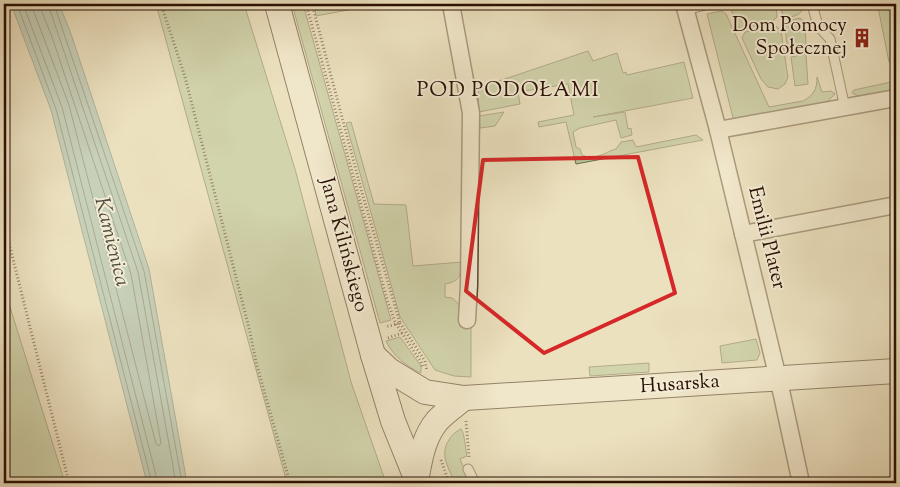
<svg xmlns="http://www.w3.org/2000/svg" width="900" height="487" font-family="'Sorts Mill Goudy',serif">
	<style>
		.green { fill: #b2c496; stroke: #6e694b }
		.water { fill: #99bdb3; stroke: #6c776b }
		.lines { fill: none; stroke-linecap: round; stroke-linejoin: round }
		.shore { stroke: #61665a; stroke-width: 1 }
		.lane-casing { stroke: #5a4330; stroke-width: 11 }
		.street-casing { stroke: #5a4330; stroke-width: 19 }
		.secondary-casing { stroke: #290e00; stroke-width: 26 }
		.path { stroke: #290e00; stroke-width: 3; stroke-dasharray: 1 2.5; stroke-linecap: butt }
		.lane { stroke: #f3ecd5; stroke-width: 9 }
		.street { stroke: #f3ecd5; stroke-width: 16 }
		.secondary { stroke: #f3ecd5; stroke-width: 24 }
		.marked { fill: none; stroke: #d62828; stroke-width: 4; stroke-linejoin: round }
		.labels { text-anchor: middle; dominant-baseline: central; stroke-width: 4; stroke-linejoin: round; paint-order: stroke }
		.poi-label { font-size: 20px; fill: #290e00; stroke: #f3ecd5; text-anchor: end }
		.street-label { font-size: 20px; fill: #290e00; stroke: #f3ecd5 }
		.neighbourhood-label { font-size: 21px; letter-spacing: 1px; fill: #290e00; stroke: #f3ecd5 }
		.water-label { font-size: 21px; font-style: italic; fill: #504b3f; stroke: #f3ecd5 }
	</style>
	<rect width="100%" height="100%" fill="#ece1bf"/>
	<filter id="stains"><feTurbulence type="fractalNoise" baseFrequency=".004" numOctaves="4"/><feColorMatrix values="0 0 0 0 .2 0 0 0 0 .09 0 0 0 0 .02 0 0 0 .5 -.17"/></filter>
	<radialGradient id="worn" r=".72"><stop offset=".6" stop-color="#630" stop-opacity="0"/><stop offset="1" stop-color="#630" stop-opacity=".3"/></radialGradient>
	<!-- green -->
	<g class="green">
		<polygon points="156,4 244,4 295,169 351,382 386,483 287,483"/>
		<polygon points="292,4 303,4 391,320 380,323"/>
		<polygon points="314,4 347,4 348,10 316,16"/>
		<polygon points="745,4 776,4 777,17 773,21 741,29 739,28 731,10 733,7"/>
		<path d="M 780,4 L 804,4 C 803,14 796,17 786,17 L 782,13 Z"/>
		<polygon points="896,4 896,63 894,65 889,62 878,7"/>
		<path d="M 722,11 L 726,14 L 769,107 L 803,101 C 814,95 817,89 817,77 L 822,92 L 831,91 L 835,94 L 824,105 L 734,122 L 707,14 Z"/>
		<polygon points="800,18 805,22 806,45 791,48 787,45 785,26 788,21"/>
		<polygon points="775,25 781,31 788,77 785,84 778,89 768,87 761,79 742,38 745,32"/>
		<path d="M 588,51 L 593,61 L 617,53 L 623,73 L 626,72 L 627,75 L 684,62 L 693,98 L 593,117 L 625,112 L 628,129 L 631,128 L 632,135 L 621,138 L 616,120 L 580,128 L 573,132 L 576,147 L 580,149 L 582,155 C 585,156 587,157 590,157 C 599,158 608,151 616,149 L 621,142 L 633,140 L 636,147 L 696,135 L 703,140 L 576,164 L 566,122 L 539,127 L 538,122 L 574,115 L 568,84 L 518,92 L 520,104 L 479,112 L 478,88 Z"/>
		<polygon points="805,54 806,55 808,84 795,86 791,57"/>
		<polygon points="891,82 896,88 896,90 861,97 852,93 854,90"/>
		<polygon points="504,112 495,126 480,128 479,116"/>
		<path d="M 351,122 L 374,204 L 406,205 L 413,266 L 462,262 C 460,277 460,281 445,284 L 445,297 L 452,298 C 463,305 461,316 460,327 L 471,327 L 471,377 L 454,376 L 435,370 L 400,317 L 346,123 Z"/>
		<polygon points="4,288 65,483 4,483"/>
		<path d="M 400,337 L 421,366 L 421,373 C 406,366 394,357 386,341 Z"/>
		<polygon points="756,339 760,353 757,360 722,363 720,346"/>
		<polygon points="649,363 649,372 590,376 589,367"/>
		<path d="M 461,429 C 465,434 465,448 467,456 L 460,459 L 470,483 L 455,483 C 449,469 439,454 449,440 C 452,435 455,432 461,429 Z"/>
	</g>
	<!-- water -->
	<polygon class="water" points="11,4 59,4 70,31 149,269 187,483 147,483 51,110"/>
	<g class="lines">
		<!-- shore -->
		<g class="shore">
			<polyline points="17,4 56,109 152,483"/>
			<polyline points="23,4 62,107 158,483"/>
			<polyline points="31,4 69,105 156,444 159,446 161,443 131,274 52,37 42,12 41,4"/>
			<polyline points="48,4 138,272 176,483"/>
			<polyline points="54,4 144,271 182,483"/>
		</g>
		<defs>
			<g id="lane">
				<polyline points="812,4 818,26 830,39 845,108"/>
				<polyline points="686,10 709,4"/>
				<polyline points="468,469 475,483"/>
			</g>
			<g id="street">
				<polyline points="451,4 471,113 469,285 467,320"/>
				<polyline points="684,4 718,130 782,395 801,483"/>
				<polyline points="718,130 896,98"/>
				<polyline points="743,234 896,205"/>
			</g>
			<g id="secondary">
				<polyline points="277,4 373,355 393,421 418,483"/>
				<polyline points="373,355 389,370 425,392 464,398 896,371"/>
				<path d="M 416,481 C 420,460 423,438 437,421 C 445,412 456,405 464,398"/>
			</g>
		</defs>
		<!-- lane casing -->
		<use href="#lane" class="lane-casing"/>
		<!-- street casing -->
		<use href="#street" class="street-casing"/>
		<!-- secondary casing -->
		<use href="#secondary" class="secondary-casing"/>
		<!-- path -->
		<g class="path">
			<polyline points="161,4 185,77 250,332 256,362 290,483"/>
			<polyline points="306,4 388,303 396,324 421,362 423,368"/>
			<polyline points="312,4 361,189 400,323 385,327"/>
			<polyline points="4,7 12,4"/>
			<polyline points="4,223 69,483"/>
			<polyline points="400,323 425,361 427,371"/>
			<polyline points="388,338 402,333"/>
			<polyline points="466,421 469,457"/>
			<polyline points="441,460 449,483"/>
		</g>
		<!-- lane -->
		<use href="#lane" class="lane"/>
		<!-- street -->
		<use href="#street" class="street"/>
		<!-- secondary -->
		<use href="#secondary" class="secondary"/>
	</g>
	<!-- marked area -->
	<path d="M0 0H900V487H0ZM 638,157 L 675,293 L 544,353 L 466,291 L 483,160 Z" fill="#ece1bf" fill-opacity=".55" fill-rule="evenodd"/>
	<path class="marked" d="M 638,157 L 675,293 L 544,353 L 466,291 L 483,160 Z"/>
	<!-- icons -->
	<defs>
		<symbol id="building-bare" viewBox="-9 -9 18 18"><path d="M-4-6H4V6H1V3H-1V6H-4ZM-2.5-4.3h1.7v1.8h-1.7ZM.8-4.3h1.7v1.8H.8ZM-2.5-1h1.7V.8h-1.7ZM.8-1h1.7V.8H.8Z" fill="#8f2418" stroke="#f3ecd5" stroke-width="2.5" paint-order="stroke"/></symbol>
	</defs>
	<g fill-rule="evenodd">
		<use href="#building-bare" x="848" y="24" width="28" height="28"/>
	</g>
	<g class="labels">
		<!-- poi labels -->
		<g class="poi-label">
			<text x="847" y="26">Dom Pomocy<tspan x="847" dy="23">Społecznej</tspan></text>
		</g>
		<!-- street labels -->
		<g class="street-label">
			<text transform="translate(766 238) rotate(76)">Emilii Plater</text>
			<text transform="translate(343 245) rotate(75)">Jana Kilińskiego</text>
			<text transform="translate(680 385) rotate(-4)">Husarska</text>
		</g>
		<!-- neighbourhood labels -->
		<g class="neighbourhood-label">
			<text x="508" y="91">POD PODOŁAMI</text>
		</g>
		<!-- water labels -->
		<g class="water-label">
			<text transform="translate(111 242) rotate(76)">Kamienica</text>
		</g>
	</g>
	<!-- margin -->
	<rect width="900" height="487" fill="none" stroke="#ece1bf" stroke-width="20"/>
	<rect x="5" y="5" width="890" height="477" fill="none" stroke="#290e00" stroke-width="2.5"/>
	<rect x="10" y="10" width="880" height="467" fill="none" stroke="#290e00"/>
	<rect width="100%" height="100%" filter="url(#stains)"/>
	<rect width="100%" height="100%" fill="url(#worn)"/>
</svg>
